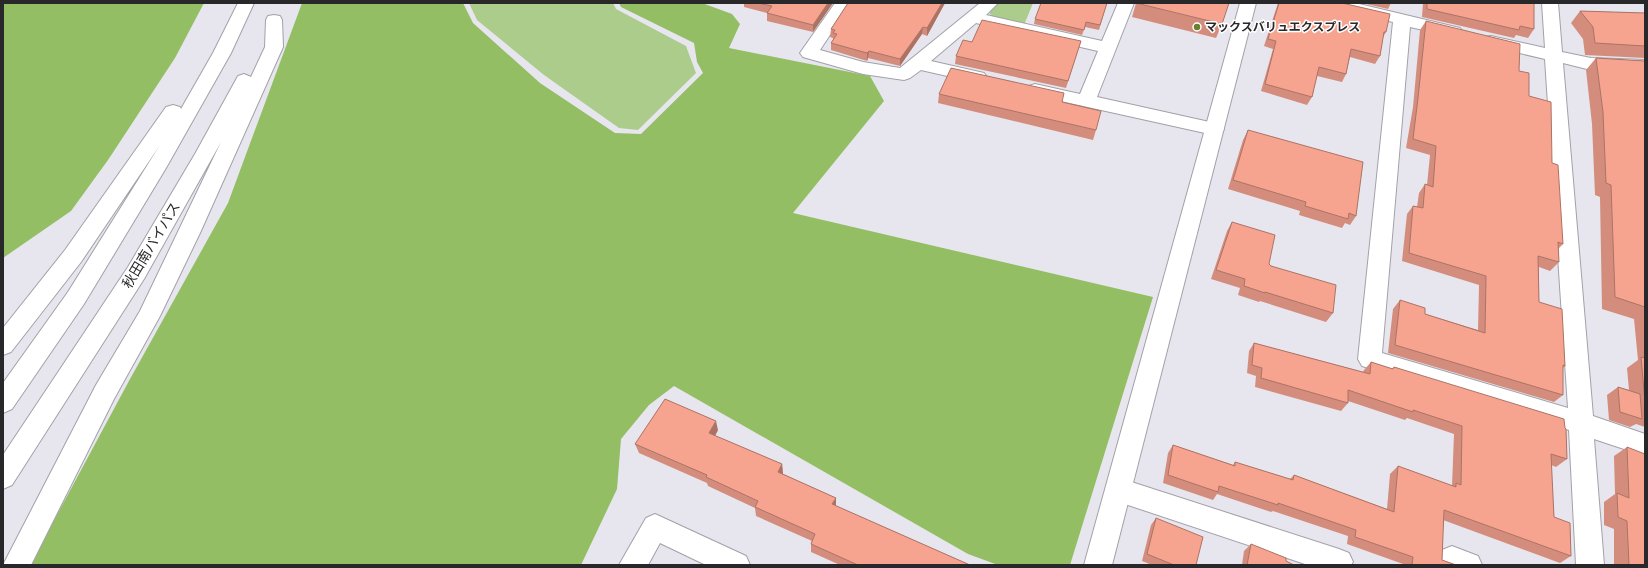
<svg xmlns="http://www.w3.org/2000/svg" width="1648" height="568" font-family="Jost,'Noto Sans JP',sans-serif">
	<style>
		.green { fill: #abcc8b }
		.forest { fill: #93be64 }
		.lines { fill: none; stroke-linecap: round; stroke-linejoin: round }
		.minor-casing { stroke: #a2a1a8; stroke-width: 2 }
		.tertiary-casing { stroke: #a2a1a8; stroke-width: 2 }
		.trunk-casing { stroke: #a2a1a8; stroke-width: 2 }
		.minor { fill: #fff; fill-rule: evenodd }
		.tertiary { fill: #fff; fill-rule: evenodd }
		.trunk { fill: #fff; fill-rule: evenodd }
		.wall { fill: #d48d7c }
		.shaded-wall { fill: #ac7365 }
		.building { fill: #f6a490; stroke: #ac7365 }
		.poi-dot { fill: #6b8132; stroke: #fff; stroke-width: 1.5 }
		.labels { text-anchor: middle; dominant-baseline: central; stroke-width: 3; stroke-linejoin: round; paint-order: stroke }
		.far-poi-label { font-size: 12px; font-weight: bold; fill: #28282b; stroke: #fff; text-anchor: start }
		.street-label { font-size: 14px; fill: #28282b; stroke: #fff }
	</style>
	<rect width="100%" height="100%" fill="#e7e6ee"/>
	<!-- green -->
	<g class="green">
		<polygon points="469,3 613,3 616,9 686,46 696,73 638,130 619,128 544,75 477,20"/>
		<polygon points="998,3 1033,3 1024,25 993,19 988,10"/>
	</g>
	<!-- forest -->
	<g class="forest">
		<polygon points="3,3 204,3 175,58 108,160 71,211 3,258"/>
		<polygon points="302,3 463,3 473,23 540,83 615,133 641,134 703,73 697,62 694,43 621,7 619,3 702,3 732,14 740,24 729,48 870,76 884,101 793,213 1153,297 1070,565 998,565 968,554 674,386 649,405 621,439 617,489 581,565 30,565 130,379 228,203"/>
	</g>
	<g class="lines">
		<defs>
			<g id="minor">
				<polygon points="835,3 851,3 820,50 863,62 900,68 980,3 998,3 986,15 1102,41 1118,3 1134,3 1097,97 1214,123 1221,124 1224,129 1221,134 1214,135 1029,94 1026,90 1029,86 1035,84 1080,94 1098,51 976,23 931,61 984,73 987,77 984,81 978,83 921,70 910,78 904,80 863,74 803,57 800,53"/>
				<polygon points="1326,3 1355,3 1460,28 1463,32 1460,36 1454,37 1410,27 1382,353 1568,408 1545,59 1485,45 1482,41 1485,37 1491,36 1545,48 1542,3 1558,3 1562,52 1591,58 1645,60 1645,72 1591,70 1563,63 1593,416 1645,434 1645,456 1594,439 1604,565 1576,565 1569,430 1362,366 1358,359 1393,22 1328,7"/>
				<polygon points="1119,478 1339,549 1349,553 1353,562 1351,565 1308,565 1110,499 1106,490 1110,481"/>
				<polygon points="655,514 746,556 750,565 706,565 660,543 648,565 619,565 646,518"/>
				<polygon points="1452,546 1478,556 1482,565 1441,565 1438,559 1442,550"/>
			</g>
			<polygon id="tertiary" points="1240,3 1256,3 1112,565 1084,565"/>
			<g id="trunk">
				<polygon points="238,3 254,3 231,53 166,168 84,304 12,409 3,413 3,383 68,292 160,145 81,262 11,352 3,355 3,328 65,250 166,107 173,105 180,107 181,109 213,53"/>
				<polygon points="274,15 280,16 282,20 283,47 200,233 160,316 114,399 31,565 3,565 96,385 140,311 221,142 144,279 12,485 3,489 3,455 128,267 195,154 238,76 244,74 251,77 265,47 266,20 268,16"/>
			</g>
		</defs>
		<!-- minor casing -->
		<use href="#minor" class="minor-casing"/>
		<!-- tertiary casing -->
		<use href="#tertiary" class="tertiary-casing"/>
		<!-- trunk casing -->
		<use href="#trunk" class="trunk-casing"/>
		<!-- minor -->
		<use href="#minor" class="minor"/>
		<!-- tertiary -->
		<use href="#tertiary" class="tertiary"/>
		<!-- trunk -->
		<use href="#trunk" class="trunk"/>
	</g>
	<!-- wall -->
	<g class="wall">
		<polygon points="744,3 833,3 813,32 767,21 767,13 744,7"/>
		<polygon points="848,3 945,3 927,36 922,34 900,66 868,58 867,61 831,50 831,43 833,40 833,38 830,37 831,29"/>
		<polygon points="1107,3 1099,30 1085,27 1082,35 1034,24 1035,19"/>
		<polygon points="1136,3 1222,24 1216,38 1132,17"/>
		<polygon points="1278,3 1342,3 1386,32 1382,39 1380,56 1375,64 1350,57 1346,74 1342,82 1317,76 1312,97 1307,105 1261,91 1273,49 1264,46"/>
		<polygon points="1362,3 1391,3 1388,9"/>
		<polygon points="1423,3 1534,3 1534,29 1528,38 1516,35 1514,38 1422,17"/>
		<polygon points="1580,11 1645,13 1645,58 1585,55 1583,39 1571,23"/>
		<polygon points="1426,21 1519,71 1529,96 1552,163 1563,244 1558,249 1559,262 1550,271 1539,267 1539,302 1565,366 1563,368 1563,395 1554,402 1388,353 1393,309 1400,300 1425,314 1478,330 1479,285 1402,261 1407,214 1413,206 1417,207 1419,193 1425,184 1427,185 1430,155 1406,148 1413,107 1420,30"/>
		<polygon points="1081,41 1066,88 955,64 956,56 972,42"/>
		<polygon points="1596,58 1645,61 1645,427 1636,424 1630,427 1609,420 1607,395 1618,387 1629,390 1627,368 1638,360 1634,319 1602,309 1600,197 1595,195 1592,124 1586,70"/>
		<polygon points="939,94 1062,102 1096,130 1093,140 938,103"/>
		<polygon points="1248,130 1356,216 1350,225 1345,223 1342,228 1299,215 1300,211 1228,189 1243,140"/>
		<polygon points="1232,222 1269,264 1333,313 1326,322 1260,301 1259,302 1238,295 1240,288 1211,279 1227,231"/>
		<polygon points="1254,343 1363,372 1364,370 1371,362 1392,369 1394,367 1565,428 1567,459 1556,467 1551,465 1554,517 1571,556 1560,563 1443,520 1442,560 1456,565 1403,565 1403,564 1347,544 1348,536 1273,511 1271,512 1217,494 1213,500 1163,483 1168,453 1173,445 1233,465 1235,462 1290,479 1294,475 1387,509 1390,474 1398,466 1452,486 1454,434 1407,418 1405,420 1348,401 1348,403 1341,411 1255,387 1256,376 1247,373 1249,351"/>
		<polygon points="718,430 715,436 782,464 783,474 836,498 836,506 970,565 840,565 811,552 811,544 812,541 756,516 755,508 708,486 707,483 639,453 635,444"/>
		<polygon points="1627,447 1645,565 1614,565 1614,529 1604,525 1604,502 1615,494 1614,456"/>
		<polygon points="1156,518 1196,565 1152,565 1142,561 1151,525"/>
		<polygon points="1251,544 1286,561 1294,565 1242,565 1244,551"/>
	</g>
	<!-- shaded-wall -->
	<g class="shaded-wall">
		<polygon points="828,3 833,3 813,32 813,25"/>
		<polygon points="942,3 945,3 927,36 927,28"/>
		<polygon points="923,27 922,34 900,66 900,59"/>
		<polygon points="869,51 868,58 867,61 867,53"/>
		<polygon points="716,421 718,430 711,443 709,433"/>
		<polygon points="782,464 783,474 779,481 778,472"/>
		<polygon points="836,498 836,506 832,504"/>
	</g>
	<!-- building -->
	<g class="building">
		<polygon points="758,3 828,3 813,25 767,13 772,6"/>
		<polygon points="848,3 942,3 927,28 923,27 900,59 869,51 867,53 831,43 837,34 833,33 835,30 831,29"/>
		<polygon points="1041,3 1107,3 1100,25 1086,22 1084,30 1035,19"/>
		<polygon points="1136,3 1229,3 1222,24"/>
		<polygon points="1279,3 1342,3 1390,14 1386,32 1384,32 1380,56 1351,49 1346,74 1319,67 1312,97 1265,84 1276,41 1268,39"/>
		<polygon points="1427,3 1534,3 1534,29 1520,26 1519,30 1427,9"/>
		<polygon points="1580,11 1645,13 1645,46 1595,43 1593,27"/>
		<polygon points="982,20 1081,41 1068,81 956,56 963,40 972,42"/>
		<polygon points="1426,21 1520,44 1519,71 1529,73 1529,96 1551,102 1552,163 1558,165 1563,244 1558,242 1559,262 1538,256 1539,302 1562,309 1565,366 1563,365 1563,395 1395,345 1400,300 1425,308 1425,314 1485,333 1486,276 1409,253 1413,206 1423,208 1425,184 1433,187 1436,146 1413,139 1418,98"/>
		<polygon points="1596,58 1645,61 1645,307 1615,297 1611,185 1606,183 1603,112"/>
		<polygon points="951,68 1064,93 1062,102 1101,111 1096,130 939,94"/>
		<polygon points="1248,130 1363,162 1356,216 1349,213 1348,219 1305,206 1306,202 1233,180"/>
		<polygon points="1232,222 1275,235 1269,264 1271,266 1336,285 1333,313 1265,292 1265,293 1244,286 1245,279 1216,270"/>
		<polygon points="1254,343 1370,374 1371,362 1393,369 1394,367 1564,419 1565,428 1566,429 1567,459 1551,454 1554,517 1570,523 1571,556 1444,510 1442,560 1456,565 1412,565 1413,557 1355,537 1356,530 1278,503 1278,505 1219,486 1218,492 1168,475 1173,445 1235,466 1235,462 1293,480 1294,475 1394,512 1398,466 1456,487 1456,483 1461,485 1462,426 1413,410 1413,412 1348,390 1348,403 1261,378 1262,368 1252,365"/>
		<polygon points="1641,357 1645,358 1645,402"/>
		<polygon points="1618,387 1640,394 1642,419 1620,412"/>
		<polygon points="665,399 716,421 709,433 782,464 778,472 836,498 832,504 970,565 858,565 811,544 815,534 755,507 758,501 706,477 707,475 635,444"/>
		<polygon points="1627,447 1645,454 1645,565 1629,565 1627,521 1618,517 1617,493 1629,498"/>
		<polygon points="1156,518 1203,537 1196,565 1174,565 1147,554"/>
		<polygon points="1251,544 1286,558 1286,561 1294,565 1247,565"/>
	</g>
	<!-- markers -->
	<circle class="poi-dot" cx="1197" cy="27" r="4"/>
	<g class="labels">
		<!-- far-poi labels -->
		<g class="far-poi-label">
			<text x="1205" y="27">マックスバリュエクスプレス</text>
		</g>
		<!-- street labels -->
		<g class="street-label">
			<text transform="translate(151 245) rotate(-59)">秋田南バイパス</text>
		</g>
	</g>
	<!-- border -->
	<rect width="1648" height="568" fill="none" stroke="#28282b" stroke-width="8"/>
</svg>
